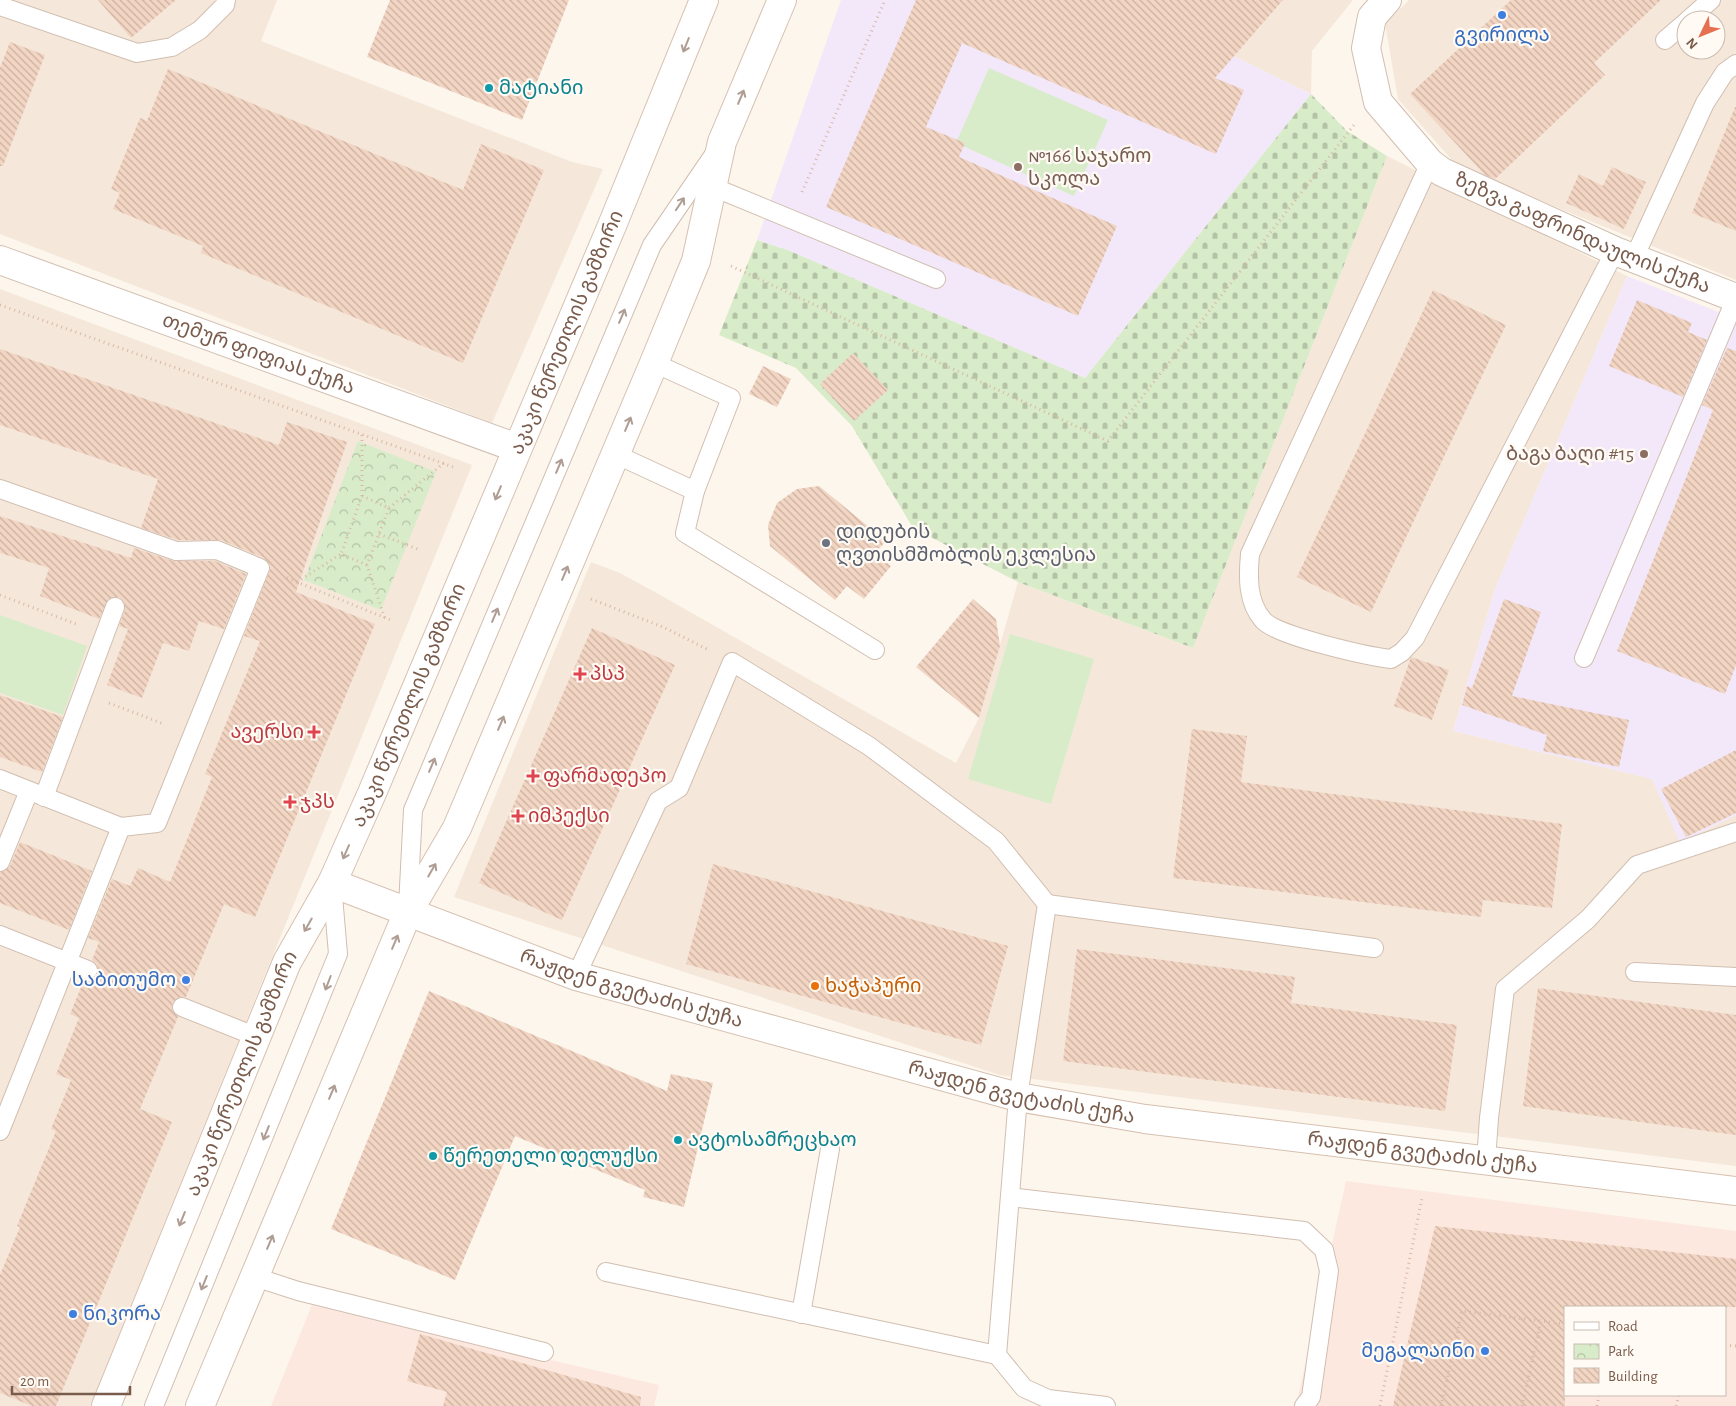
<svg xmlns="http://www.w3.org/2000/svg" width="1736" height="1406" font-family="'Alegreya Sans','Noto Sans Georgian',sans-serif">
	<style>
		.residential { fill: #f5e8da; fill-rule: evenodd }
		.commercial { fill: #fde8e0; fill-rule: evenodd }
		.education { fill: #f3e8fa }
		.grass { fill: #d8ecc9 }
		.cemetery { fill: url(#cemetery-stones) }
		.park { fill: url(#park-crowns) }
		.building { fill: url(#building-back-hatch) }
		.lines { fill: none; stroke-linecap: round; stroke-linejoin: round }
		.lane-casing { stroke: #d1beb0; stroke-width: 20 }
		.street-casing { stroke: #d1beb0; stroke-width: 30 }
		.secondary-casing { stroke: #d6c0b0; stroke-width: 30 }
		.path { stroke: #d9b8a5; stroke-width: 3; stroke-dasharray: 1 4; stroke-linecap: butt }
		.lane { stroke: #fff; stroke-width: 18 }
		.street { stroke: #fff; stroke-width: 28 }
		.secondary { stroke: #fff; stroke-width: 28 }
		.oneway { stroke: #af9d94 }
		.shop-dot { fill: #3f7fe0; stroke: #fffaf3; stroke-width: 2 }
		.culture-dot { fill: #0f9aa8; stroke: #fffaf3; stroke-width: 2 }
		.education-dot { fill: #8d6e63; stroke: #fffaf3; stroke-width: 2 }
		.worship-dot { fill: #6b7280; stroke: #fffaf3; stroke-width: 2 }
		.health-dot { fill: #e0444e; stroke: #fffaf3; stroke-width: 2 }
		.food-dot { fill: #e8710a; stroke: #fffaf3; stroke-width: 2 }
		.labels { text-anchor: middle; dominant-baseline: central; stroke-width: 4.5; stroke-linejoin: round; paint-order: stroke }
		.shop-label { font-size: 20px; fill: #366cbe; stroke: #fffaf3; text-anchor: end }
		.culture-label { font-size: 20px; fill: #0d838f; stroke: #fffaf3; text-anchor: start }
		.education-label { font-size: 20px; fill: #785e54; stroke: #fffaf3; text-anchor: start }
		.street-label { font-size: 20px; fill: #7a5c4d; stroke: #fffaf3 }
		.worship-label { font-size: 20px; fill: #5b616d; stroke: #fffaf3; text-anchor: start }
		.health-label { font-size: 20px; fill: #be3a42; stroke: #fffaf3; text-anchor: start }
		.food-label { font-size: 20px; fill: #c56008; stroke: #fffaf3; text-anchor: start }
	</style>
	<defs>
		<pattern id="cemetery-stones" width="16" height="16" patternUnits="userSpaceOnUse" patternTransform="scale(1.25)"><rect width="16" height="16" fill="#d8ecc9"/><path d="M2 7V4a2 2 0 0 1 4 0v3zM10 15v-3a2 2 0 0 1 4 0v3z" fill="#b4c2a5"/></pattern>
		<pattern id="park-crowns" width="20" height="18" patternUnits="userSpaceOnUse" patternTransform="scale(1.25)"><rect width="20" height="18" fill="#d8ecc9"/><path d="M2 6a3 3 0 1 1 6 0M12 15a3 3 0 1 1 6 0" fill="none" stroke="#b4c2a5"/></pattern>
		<pattern id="building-back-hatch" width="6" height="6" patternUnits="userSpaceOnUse" patternTransform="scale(1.25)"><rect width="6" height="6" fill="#f3d5c3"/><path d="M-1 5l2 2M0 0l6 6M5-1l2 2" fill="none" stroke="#cab0a1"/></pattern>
	</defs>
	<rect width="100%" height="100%" fill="#fdf6ec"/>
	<!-- residential -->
	<g class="residential">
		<polygon points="0,0 277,0 261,41 572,162 603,169 492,423 0,234"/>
		<polygon points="1119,0 1353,0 1312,51 1311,94"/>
		<path d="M 1409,0 L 1736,0 L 1736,280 L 1459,168 L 1398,99 L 1385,24 ZM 1686,20 L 1716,20 L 1716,50 L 1686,50 Z"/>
		<polygon points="1387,156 1627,276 1495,589 1453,731 1653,779 1680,842 1736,815 1736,1166 1000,1075 454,897 591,562 620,573 662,596 956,763 979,718 1018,582 1193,648"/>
		<polygon points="0,289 472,465 90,1406 0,1406"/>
	</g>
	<!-- commercial -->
	<g class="commercial">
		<path d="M 1346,1181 L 1736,1231 L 1736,1406 L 1296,1406 ZM 1565,1307 L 1725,1307 L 1725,1395 L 1565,1395 Z"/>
		<polygon points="312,1305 659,1385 654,1406 271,1406"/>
	</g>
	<!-- education -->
	<g class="education">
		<polygon points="841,0 1119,0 1311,94 1085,378 790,251 757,240"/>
		<polygon points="1627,276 1736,319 1736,815 1680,843 1652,779 1453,731 1495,589"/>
	</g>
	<!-- grass -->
	<g class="grass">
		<polygon points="989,68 1108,120 1074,196 956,143"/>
		<polygon points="0,615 87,646 63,715 0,693"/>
		<polygon points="1010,634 1094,659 1051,804 968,779"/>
	</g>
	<!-- cemetery -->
	<polygon class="cemetery" points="1311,94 1347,131 1387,156 1193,648 1018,582 913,528 852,426 796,368 719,335 757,240 790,251 1085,378"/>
	<!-- park -->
	<polygon class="park" points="358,441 436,472 381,610 304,580"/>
	<!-- building -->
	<g class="building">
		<polygon points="98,0 176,0 131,38"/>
		<polygon points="390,0 569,0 522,120 367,57"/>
		<polygon points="916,0 1283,0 1215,78 1244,90 1216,154 962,43 926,127 965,143 959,157 1117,226 1078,316 826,207"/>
		<polygon points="1511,0 1661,0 1594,63 1605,75 1495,179 1485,175 1410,94"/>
		<polygon points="10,42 45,55 3,166 0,166 0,68"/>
		<polygon points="168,69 463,190 481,144 544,170 463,363 201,253 203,246 113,209 120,193 111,189 140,118 147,121"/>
		<polygon points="1735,107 1736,107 1736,231 1692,213"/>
		<polygon points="1612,167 1646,182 1624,229 1566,203 1579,174 1603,186"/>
		<polygon points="1433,290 1506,325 1371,612 1297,577"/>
		<polygon points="1637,300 1692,323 1688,332 1707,340 1683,397 1609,366"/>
		<polygon points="1727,348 1736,351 1736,665 1725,694 1617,651 1713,410 1702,405"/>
		<polygon points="0,349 279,445 287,422 347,442 296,592 375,624 255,917 224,904 186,997 180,997 172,1003 172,1009 178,1017 140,1109 172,1122 56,1406 32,1406 0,1393 0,1275 20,1227 17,1226 56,1131 51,1129 71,1080 56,1074 79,1018 70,1014 84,980 94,979 98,973 97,964 92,960 99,942 88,938 112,879 130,886 138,868 170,882 212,777 205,774 260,641 244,636 271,567 264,558 221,540 178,540 141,528 158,479 0,425"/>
		<polygon points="853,353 888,390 854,421 820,384"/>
		<polygon points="763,366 791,379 777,407 749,394"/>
		<polygon points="819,486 886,541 875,553 891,566 864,599 847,586 835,600 770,546 768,525 777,503 797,489"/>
		<polygon points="0,516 131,558 134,548 173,561 215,561 246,574 224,629 199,621 189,651 163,643 142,698 107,685 128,629 119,626 125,610 123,601 118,597 109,599 99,619 40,596 49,568 0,553"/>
		<polygon points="973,599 996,619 1000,646 979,718 916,667"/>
		<polygon points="1504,599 1541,612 1512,696 1629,720 1619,767 1543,751 1547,735 1462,705 1467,686 1472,688"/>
		<polygon points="592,628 675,665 562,920 479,883"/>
		<polygon points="1411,657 1449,670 1432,720 1394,706"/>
		<polygon points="0,695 63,717 42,772 0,757"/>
		<polygon points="1192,729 1247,736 1241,782 1562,824 1552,908 1483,900 1481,917 1173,878"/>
		<polygon points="1736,750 1736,813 1686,837 1661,789"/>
		<polygon points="20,842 92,871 69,930 0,903 0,872 10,866"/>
		<polygon points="713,864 1008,946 981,1045 686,964"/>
		<polygon points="1077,949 1295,977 1291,1003 1457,1025 1445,1111 1063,1061"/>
		<polygon points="1538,988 1736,1015 1736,1135 1523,1106"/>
		<polygon points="429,991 667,1091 671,1074 713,1083 684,1207 643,1197 645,1190 515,1136 455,1280 331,1229"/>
		<polygon points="1435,1226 1736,1259 1736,1307 1565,1307 1565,1406 1393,1406"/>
		<polygon points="420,1334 641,1397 640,1406 443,1406 447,1392 407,1381"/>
	</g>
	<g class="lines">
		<defs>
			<g id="lane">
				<polyline points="0,6 137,53 172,47 200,30 225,5 226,0"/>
				<polyline points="1688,20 1711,0"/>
				<polyline points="1665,40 1686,22"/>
				<path d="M 1430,163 L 1250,554 C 1248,576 1247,602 1263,620 C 1276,636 1367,656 1391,659 L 1402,652 L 1415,638 L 1615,251"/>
				<polyline points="713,187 936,279"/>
				<polyline points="1634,258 1705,103 1725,72 1736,64"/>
				<polyline points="654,363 731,398 695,491"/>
				<polyline points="615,454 695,491 685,533 875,650"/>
				<polyline points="0,489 176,551 217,550 260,568 157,823 121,827 0,1131"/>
				<polyline points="1584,658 1736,298"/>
				<polyline points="0,779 121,827"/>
				<polyline points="44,797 115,607"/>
				<polyline points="0,862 29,791"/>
				<polyline points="1047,904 1374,948"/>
				<polyline points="408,906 413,810 652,245 715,153"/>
				<polyline points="0,935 88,970"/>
				<polyline points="1635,972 1736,977"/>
				<polyline points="576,976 658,801 679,788 732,662 869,746 996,841 1047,904 1018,1097 997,1355 1024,1388 1048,1399 1106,1406"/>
				<polyline points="182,1007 257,1037"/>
				<polyline points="1486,1161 1489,1118 1505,989 1588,919 1637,865 1736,832"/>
				<polyline points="1010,1197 1304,1231 1324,1250 1329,1271 1311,1397 1304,1406"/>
				<polyline points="606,1272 997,1355"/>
				<polyline points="255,1277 298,1291 544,1352"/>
				<polyline points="801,1314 830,1149"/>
				<polyline points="154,1406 338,954 332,884"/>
			</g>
			<g id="street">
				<path id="s1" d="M 1387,0 L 1372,17 L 1366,48 L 1378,102 L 1430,163 L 1442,172 L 1615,251 L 1736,298"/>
				<path id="s2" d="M 0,260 L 517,448"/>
			</g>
			<g id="secondary">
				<path id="s3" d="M 332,883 L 576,976 L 1018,1097 L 1145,1119 L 1736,1191"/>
				<path id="s4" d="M 106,1406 L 287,962 L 332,883 L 372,793 L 611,228 L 704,0"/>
				<polyline points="200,1406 408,912 457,828 654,363 696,261 722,142 782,0"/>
			</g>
		</defs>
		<!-- lane casing -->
		<use href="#lane" class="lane-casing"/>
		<!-- street casing -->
		<use href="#street" class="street-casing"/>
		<!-- secondary casing -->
		<use href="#secondary" class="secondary-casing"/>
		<!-- path -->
		<g class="path">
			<polyline points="802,192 885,0"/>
			<polyline points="731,266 1108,441 1354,125"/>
			<polyline points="0,305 456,468"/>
			<polyline points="362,496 362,434"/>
			<polyline points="389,508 444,463"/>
			<polyline points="379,534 420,550"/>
			<polyline points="367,565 341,554 362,496 389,508 367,565 385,619"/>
			<polyline points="287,578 393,621"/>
			<polyline points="297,582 341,554"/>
			<polyline points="0,595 76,624"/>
			<polyline points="591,599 663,627 707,649"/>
			<polyline points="109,703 164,724"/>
			<polyline points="1725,1345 1736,1346"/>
			<polyline points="1380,1406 1422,1198"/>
			<polyline points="1441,1406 1462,1311 1565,1324"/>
			<polyline points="1522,1406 1541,1321"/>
			<polyline points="1597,1406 1599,1395"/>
			<polyline points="1676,1406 1679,1395"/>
		</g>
		<!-- lane -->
		<use href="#lane" class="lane"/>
		<!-- street -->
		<use href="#street" class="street"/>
		<!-- secondary -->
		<use href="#secondary" class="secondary"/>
	</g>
	<!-- one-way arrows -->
	<defs><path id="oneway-shaft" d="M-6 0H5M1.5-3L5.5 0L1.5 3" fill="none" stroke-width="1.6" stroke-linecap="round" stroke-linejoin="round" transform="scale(1.25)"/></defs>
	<g class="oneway">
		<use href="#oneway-shaft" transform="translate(686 45) rotate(112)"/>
		<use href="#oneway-shaft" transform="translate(741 97) rotate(-67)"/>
		<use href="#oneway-shaft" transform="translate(680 204) rotate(-56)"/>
		<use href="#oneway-shaft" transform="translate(622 316) rotate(-67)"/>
		<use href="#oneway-shaft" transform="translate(628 424) rotate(-67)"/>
		<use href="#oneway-shaft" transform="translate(559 466) rotate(-67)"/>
		<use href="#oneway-shaft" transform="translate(498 493) rotate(113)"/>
		<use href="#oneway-shaft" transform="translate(565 573) rotate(-67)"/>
		<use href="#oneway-shaft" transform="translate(495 615) rotate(-67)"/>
		<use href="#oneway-shaft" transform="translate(501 723) rotate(-67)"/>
		<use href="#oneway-shaft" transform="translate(432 765) rotate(-67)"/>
		<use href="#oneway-shaft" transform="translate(346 852) rotate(114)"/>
		<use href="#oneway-shaft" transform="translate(432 870) rotate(-60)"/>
		<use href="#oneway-shaft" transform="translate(308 925) rotate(120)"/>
		<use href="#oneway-shaft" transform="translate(395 942) rotate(-67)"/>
		<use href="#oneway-shaft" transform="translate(328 983) rotate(111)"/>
		<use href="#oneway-shaft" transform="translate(332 1092) rotate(-67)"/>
		<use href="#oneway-shaft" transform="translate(266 1133) rotate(112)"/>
		<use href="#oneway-shaft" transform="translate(182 1219) rotate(112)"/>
		<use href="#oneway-shaft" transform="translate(270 1242) rotate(-67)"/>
		<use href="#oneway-shaft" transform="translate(204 1283) rotate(112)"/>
	</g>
	<!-- markers -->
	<g class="shop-dot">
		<circle cx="1502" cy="15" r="5"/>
		<circle cx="186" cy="980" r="5"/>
		<circle cx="73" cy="1314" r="5"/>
		<circle cx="1485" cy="1351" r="5"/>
	</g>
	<g class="culture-dot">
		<circle cx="489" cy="88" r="5"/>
		<circle cx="678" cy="1140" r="5"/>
		<circle cx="433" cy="1156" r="5"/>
	</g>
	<g class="education-dot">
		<circle cx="1018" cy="167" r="5"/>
		<circle cx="1644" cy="454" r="5"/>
	</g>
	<circle class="worship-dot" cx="826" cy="543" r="5"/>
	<g class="health-dot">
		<path d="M577.5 666.5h5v5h5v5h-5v5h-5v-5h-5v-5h5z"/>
		<path d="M311.5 724.5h5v5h5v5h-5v5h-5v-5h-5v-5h5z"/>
		<path d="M530.5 768.5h5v5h5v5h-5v5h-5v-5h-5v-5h5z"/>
		<path d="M287.5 794.5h5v5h5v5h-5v5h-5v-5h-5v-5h5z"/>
		<path d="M515.5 808.5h5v5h5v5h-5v5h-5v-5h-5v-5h5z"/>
	</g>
	<circle class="food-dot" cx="815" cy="986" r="5"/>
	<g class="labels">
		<!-- shop labels -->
		<g class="shop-label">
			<text x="1502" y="35" text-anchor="middle">გვირილა</text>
			<text x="176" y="980">საბითუმო</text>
			<text x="83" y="1314" text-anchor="start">ნიკორა</text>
			<text x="1475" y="1351">მეგალაინი</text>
		</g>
		<!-- culture labels -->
		<g class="culture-label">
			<text x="499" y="88">მატიანი</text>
			<text x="688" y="1140">ავტოსამრეცხაო</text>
			<text x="443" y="1156">წერეთელი დელუქსი</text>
		</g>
		<!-- education labels -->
		<g class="education-label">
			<text x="1028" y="156">№166 საჯარო<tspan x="1028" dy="23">სკოლა</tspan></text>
			<text x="1634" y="454" text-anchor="end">ბაგა ბაღი #15</text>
		</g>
		<!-- street labels -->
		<g class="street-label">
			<text stroke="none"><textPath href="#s1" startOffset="358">ზეზვა გაფრინდაულის ქუჩა</textPath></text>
			<text stroke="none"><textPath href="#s4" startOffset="1169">აკაკი წერეთლის გამზირი</textPath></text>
			<text stroke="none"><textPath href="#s2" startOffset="275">თემურ ფიფიას ქუჩა</textPath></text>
			<text stroke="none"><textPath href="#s4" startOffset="764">აკაკი წერეთლის გამზირი</textPath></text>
			<text stroke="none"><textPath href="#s3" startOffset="318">რაჟდენ გვეტაძის ქუჩა</textPath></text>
			<text stroke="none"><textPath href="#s4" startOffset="359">აკაკი წერეთლის გამზირი</textPath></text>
			<text stroke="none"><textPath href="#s3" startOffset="722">რაჟდენ გვეტაძის ქუჩა</textPath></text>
			<text stroke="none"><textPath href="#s3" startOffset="1128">რაჟდენ გვეტაძის ქუჩა</textPath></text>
		</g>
		<!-- worship labels -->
		<g class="worship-label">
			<text x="836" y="532">დიდუბის<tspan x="836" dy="23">ღვთისმშობლის ეკლესია</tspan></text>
		</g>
		<!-- health labels -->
		<g class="health-label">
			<text x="590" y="674">პსპ</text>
			<text x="304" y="732" text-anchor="end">ავერსი</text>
			<text x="543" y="776">ფარმადეპო</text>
			<text x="300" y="802">ჯპს</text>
			<text x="528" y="816">იმპექსი</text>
		</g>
		<!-- food labels -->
		<g class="food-label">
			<text x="825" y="986">ხაჭაპური</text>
		</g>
	</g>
	<!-- legend -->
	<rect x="1564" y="1306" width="162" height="90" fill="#fffaf3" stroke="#cabbb1"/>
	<rect x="1574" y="1322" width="25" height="8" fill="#ffffff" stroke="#cabbb1"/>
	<text x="1608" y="1331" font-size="15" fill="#7a5c4d">Road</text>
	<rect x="1574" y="1344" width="25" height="15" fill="url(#park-crowns)" stroke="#cabbb1"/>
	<text x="1608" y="1356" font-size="15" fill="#7a5c4d">Park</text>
	<rect x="1574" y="1368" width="25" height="15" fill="url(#building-back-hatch)" stroke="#cabbb1"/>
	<text x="1608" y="1381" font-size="15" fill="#7a5c4d">Building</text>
	<!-- north arrow -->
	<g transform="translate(1701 35) rotate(227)"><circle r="24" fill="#fffaf3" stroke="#cabbb1"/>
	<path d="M0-4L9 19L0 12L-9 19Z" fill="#e76f51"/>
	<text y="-8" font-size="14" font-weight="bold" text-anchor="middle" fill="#7a5c4d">N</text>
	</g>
	<!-- scale -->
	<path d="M12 1386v8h118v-8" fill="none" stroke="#7a5c4d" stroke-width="2.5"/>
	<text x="20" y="1386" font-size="15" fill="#7a5c4d" stroke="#fffaf3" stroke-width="4" paint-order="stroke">20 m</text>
</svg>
